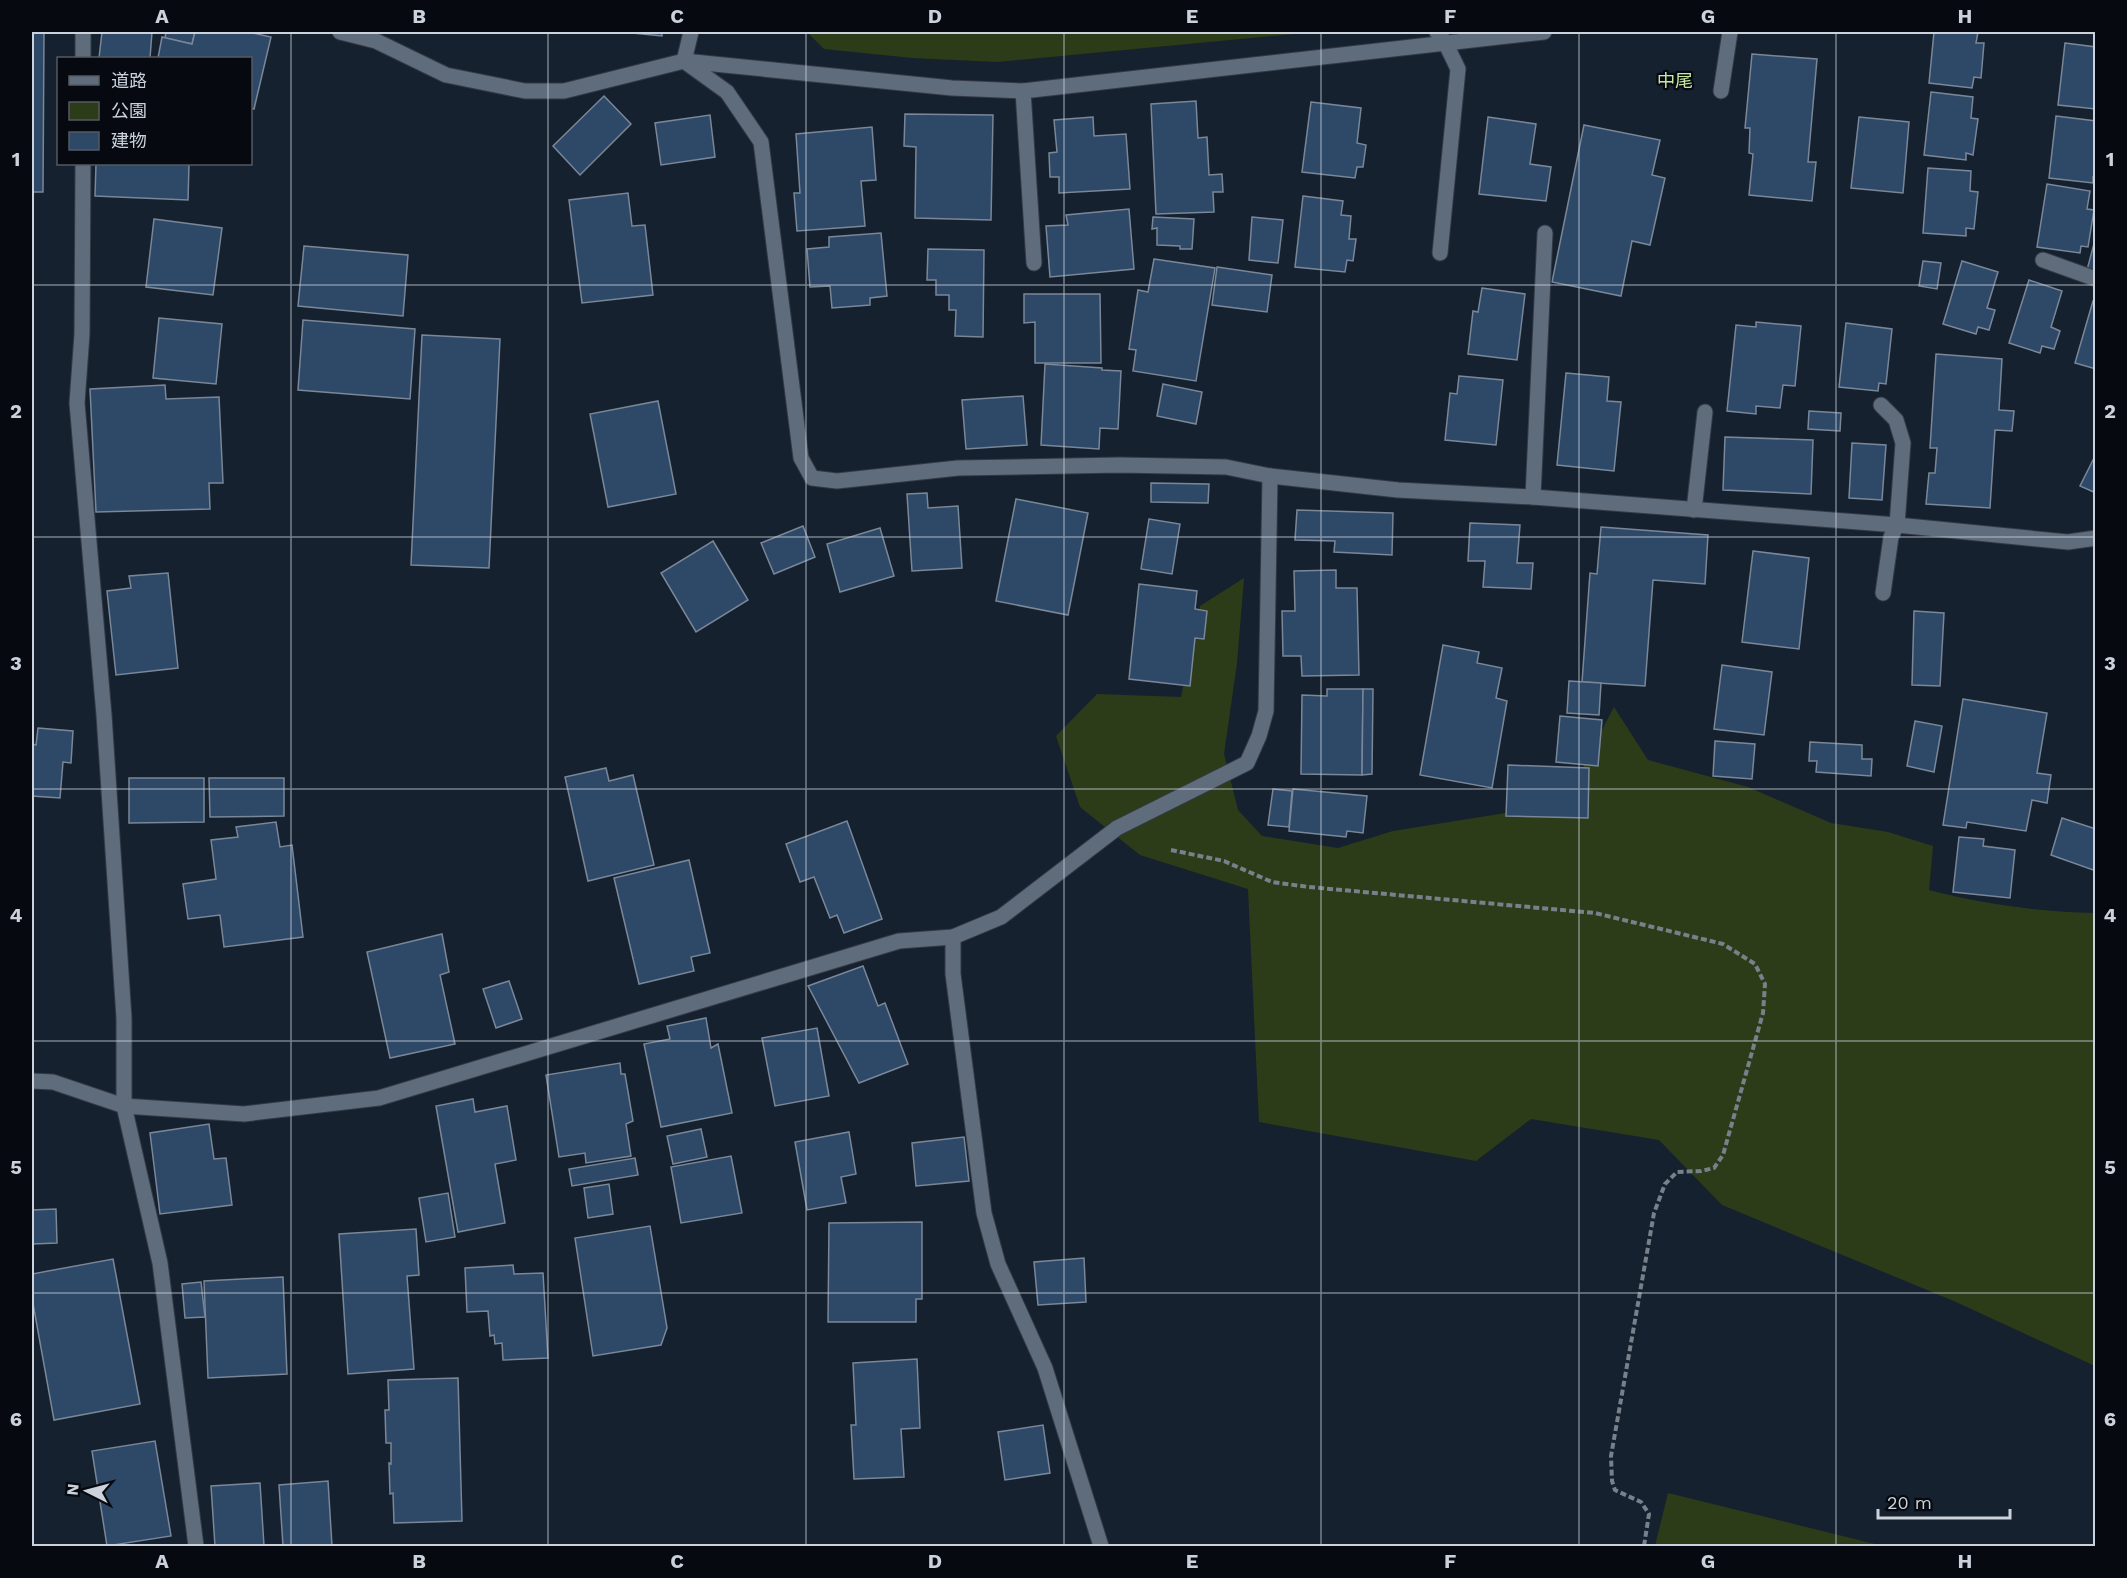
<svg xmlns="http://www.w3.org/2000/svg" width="2127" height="1578" font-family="'Work Sans','Noto Sans JP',sans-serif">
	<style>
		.green { fill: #2c3c18 }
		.building { fill: #2e4867; stroke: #798798; stroke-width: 1.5 }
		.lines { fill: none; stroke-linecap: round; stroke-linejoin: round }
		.lane-casing { stroke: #333a45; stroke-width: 17 }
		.street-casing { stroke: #333a45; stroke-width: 17 }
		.path { stroke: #77808b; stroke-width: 4; stroke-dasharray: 6 3; stroke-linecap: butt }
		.lane { stroke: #5f6c7c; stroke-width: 15 }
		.street { stroke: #5f6c7c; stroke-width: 15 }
		.grid { fill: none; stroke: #cbd2db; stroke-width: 1.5; stroke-opacity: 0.55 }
		.labels { text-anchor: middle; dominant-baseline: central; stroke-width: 4.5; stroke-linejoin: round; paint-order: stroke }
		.quarter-label { font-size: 18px; fill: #c6e79f; stroke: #060a10 }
		.neatline { fill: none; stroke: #cbd2db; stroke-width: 2 }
		.grid-label { font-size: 20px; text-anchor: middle; font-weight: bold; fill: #cbd2db }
	</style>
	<rect width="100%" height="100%" fill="#16212f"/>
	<!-- green -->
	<g class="green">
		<polygon points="807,32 1293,32 1294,34 997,62 912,58 824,49"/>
		<path d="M 1244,578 L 1237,663 L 1224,754 L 1238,810 L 1262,836 L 1338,848 L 1393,831 L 1518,811 L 1566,807 L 1588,756 L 1614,707 L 1648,760 L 1748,787 L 1831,823 L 1888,832 L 1933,846 L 1929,890 C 1983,904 2040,912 2095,913 L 2095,1366 L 1956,1302 L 1722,1205 L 1659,1140 L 1531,1119 L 1476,1161 L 1259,1122 L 1248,889 L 1140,855 L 1080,807 L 1056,736 L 1097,694 L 1181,697 L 1200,606 Z"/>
		<polygon points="1668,1493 1883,1546 1655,1546"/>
	</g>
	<!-- building -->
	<g class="building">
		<polygon points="32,32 44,32 43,192 32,192"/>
		<polygon points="102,32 152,32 150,58 99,58"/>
		<polygon points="166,32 195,32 192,44 165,38"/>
		<polygon points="195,32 248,32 271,37 254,109 250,108 250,58 158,58 162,37 192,44"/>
		<polygon points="622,32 662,32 662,36"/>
		<polygon points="1934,32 1978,32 1976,43 1984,43 1981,78 1974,77 1972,88 1929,83"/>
		<polygon points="2065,43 2096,47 2096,109 2058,105"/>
		<polygon points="1752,54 1817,59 1808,162 1816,162 1812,201 1749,195 1753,154 1749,153 1750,128 1745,128"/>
		<polygon points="1931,92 1973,97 1971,118 1978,119 1973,155 1966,153 1966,160 1924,155"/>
		<polygon points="604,96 631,124 580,175 553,146"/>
		<polygon points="1196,101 1198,138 1207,137 1209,175 1222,174 1223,192 1213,192 1214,212 1156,214 1151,104"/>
		<polygon points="1311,102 1361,108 1357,143 1366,145 1363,167 1357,167 1355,178 1302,172"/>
		<polygon points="905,114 993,115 991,220 915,218 916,147 904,146"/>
		<polygon points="710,115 715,157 661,165 655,123"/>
		<polygon points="2056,116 2096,121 2096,178 2093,177 2093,183 2049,178"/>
		<polygon points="1093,117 1094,136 1126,134 1130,189 1059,193 1059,177 1050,177 1049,153 1057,152 1054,120"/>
		<polygon points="1488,117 1536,124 1530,164 1551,167 1546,201 1479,194"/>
		<polygon points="1859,117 1909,122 1903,193 1851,188"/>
		<polygon points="1584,125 1660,140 1652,175 1665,178 1650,245 1632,241 1621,296 1552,282"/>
		<polygon points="872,127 876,180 861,181 865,226 797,231 794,193 800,193 796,134"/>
		<polygon points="96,164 189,164 188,200 95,196"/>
		<polygon points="1928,168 1971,171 1970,191 1978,192 1974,229 1966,228 1966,236 1923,233"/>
		<polygon points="2047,184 2090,191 2087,209 2094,210 2088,247 2081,246 2080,253 2037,247"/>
		<polygon points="628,193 632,226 645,225 653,295 582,303 569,200"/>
		<polygon points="1303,196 1343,201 1341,215 1351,216 1349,239 1356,239 1353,261 1347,260 1345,272 1295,267"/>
		<polygon points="1129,209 1134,269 1050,277 1046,226 1068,225 1066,215"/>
		<polygon points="1153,217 1194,219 1192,249 1180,249 1180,246 1157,245 1157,228 1152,229"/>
		<polygon points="1252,217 1283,220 1278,263 1249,260"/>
		<polygon points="154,219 222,228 213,295 146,287"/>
		<polygon points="881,233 887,296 870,298 870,305 832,308 830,286 810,287 807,249 829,247 829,237"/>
		<polygon points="2095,240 2096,241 2096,272 2087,270"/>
		<polygon points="304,246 408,255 403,316 298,306"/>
		<polygon points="928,249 984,250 983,337 955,336 956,310 949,310 949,295 936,295 936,280 927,280"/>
		<polygon points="1154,259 1215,268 1196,381 1133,371 1136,350 1129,349 1138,290 1148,292"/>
		<polygon points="1923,261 1941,263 1937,289 1919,286"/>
		<polygon points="1962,261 1998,272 1987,308 1995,310 1989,330 1978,327 1976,334 1943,324"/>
		<polygon points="1217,267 1272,275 1267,312 1212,305"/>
		<polygon points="2029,280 2062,291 2051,327 2060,331 2054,349 2042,346 2040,353 2009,343"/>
		<polygon points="1482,288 1525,294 1517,360 1468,354 1473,311 1478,312"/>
		<polygon points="1024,294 1100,294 1101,363 1035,363 1035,322 1024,323"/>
		<polygon points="2093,301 2096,302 2096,369 2075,363"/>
		<polygon points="159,318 222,324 216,384 153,378"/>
		<polygon points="303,320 415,329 410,399 298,390"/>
		<polygon points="1756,322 1801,326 1795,386 1783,385 1780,408 1756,406 1756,414 1727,411 1736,325 1756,327"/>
		<polygon points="1846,323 1892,329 1886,384 1879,383 1878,391 1839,387"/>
		<polygon points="422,335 500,339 489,568 411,565"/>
		<polygon points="1936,354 2002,359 1999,410 2014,411 2012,431 1995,430 1990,508 1926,504 1929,473 1935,473 1937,448 1930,448"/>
		<polygon points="1045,364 1102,368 1102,370 1121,371 1118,429 1100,428 1099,449 1041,445"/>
		<polygon points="1566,373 1609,377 1607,401 1621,402 1614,471 1557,465"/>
		<polygon points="1459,376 1503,380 1496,445 1445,440 1450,393 1457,394"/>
		<polygon points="1163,384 1202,392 1196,424 1157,416"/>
		<polygon points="165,385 166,399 219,397 223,483 209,483 210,509 96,512 90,389"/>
		<polygon points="1023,396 1027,445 966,449 962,400"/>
		<polygon points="658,401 676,494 608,507 590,414"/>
		<polygon points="1809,411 1841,413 1840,431 1808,429"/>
		<polygon points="1725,437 1813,440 1811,494 1723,490"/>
		<polygon points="1852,443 1886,445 1882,500 1849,498"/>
		<polygon points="2096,454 2096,493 2080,486"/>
		<polygon points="1151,483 1209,484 1208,503 1151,502"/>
		<polygon points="927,493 928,508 958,506 962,568 912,571 907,494"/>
		<polygon points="1016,499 1088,513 1068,615 996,601"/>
		<polygon points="1297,510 1393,513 1392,555 1334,552 1335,541 1295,540"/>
		<polygon points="1149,519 1180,524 1172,574 1141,569"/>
		<polygon points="1470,523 1520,525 1517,563 1533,563 1531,589 1483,587 1485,561 1468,561"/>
		<polygon points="803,526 815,557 774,574 761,543"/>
		<polygon points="1601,527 1708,535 1705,584 1653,580 1645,686 1582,682 1590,573 1597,574"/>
		<polygon points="880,528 894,576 840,592 827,544"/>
		<polygon points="713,541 748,600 696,632 661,573"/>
		<polygon points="1753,551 1809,558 1799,649 1742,642"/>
		<polygon points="1336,570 1336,588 1357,588 1359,675 1302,676 1301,656 1283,656 1282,611 1295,611 1294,571"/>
		<polygon points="168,573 178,668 116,675 107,591 131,588 129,576"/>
		<polygon points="1139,584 1197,591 1195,609 1207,611 1204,639 1195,638 1190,686 1129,679"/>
		<polygon points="1914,611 1944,613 1940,686 1912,685"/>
		<polygon points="1443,645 1479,652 1477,663 1502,668 1496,698 1507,701 1492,788 1420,775"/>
		<polygon points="1722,665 1772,672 1764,735 1714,729"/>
		<polygon points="1569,681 1601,683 1599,715 1567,713"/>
		<polygon points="1327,689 1363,689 1362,775 1301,774 1302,695 1327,696"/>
		<polygon points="1363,689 1373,689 1372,774 1362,775"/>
		<polygon points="1963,699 2047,713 2037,773 2051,775 2047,803 2032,800 2026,831 1967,822 1966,828 1943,825"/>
		<polygon points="1560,716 1602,720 1598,766 1556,762"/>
		<polygon points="1915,721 1942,726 1934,772 1907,766"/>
		<polygon points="38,728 73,731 71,763 63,762 60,798 32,796 32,744 36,745"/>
		<polygon points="1715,741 1755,744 1752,779 1713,776"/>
		<polygon points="1810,742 1862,745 1862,759 1872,759 1871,776 1816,772 1817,761 1809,761"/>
		<polygon points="1508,765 1589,768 1588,818 1506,816"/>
		<polygon points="606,768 609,781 633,775 654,865 588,881 565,777"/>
		<polygon points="129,778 204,778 204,822 129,823"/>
		<polygon points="209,778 284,778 284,816 210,817"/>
		<polygon points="1273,789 1292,791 1289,827 1268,825"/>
		<polygon points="1293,789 1367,796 1363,833 1347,831 1346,837 1289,831"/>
		<polygon points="2062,818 2096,829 2096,871 2051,855"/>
		<polygon points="847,821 882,919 844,933 837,915 830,918 814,877 800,882 786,844"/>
		<polygon points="276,822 280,847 292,845 303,937 224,947 220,915 188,919 183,884 216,879 211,840 238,837 236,827"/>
		<polygon points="1959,837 1984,839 1983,846 2015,850 2010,898 1953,892"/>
		<polygon points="689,860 710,953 691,957 694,971 639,984 614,878"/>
		<polygon points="442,934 449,972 440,975 455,1044 390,1058 367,952"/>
		<polygon points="863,966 878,1006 885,1003 908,1064 859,1083 808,986"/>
		<polygon points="509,981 522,1019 496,1028 483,989"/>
		<polygon points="706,1018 711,1048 718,1044 732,1113 661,1127 644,1044 670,1039 667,1026"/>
		<polygon points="817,1028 829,1096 775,1106 762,1038"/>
		<polygon points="620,1063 621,1074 625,1074 633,1121 626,1124 631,1156 586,1163 585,1153 559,1157 546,1075"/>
		<polygon points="473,1099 475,1112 507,1106 516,1160 495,1164 505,1223 458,1232 436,1106"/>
		<polygon points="209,1124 214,1159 226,1158 232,1205 160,1214 150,1133"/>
		<polygon points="701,1129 707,1157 673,1164 667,1136"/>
		<polygon points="849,1132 856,1174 841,1177 846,1203 807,1210 795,1142"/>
		<polygon points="964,1137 969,1181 916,1186 912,1143"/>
		<polygon points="731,1156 742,1213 681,1223 671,1167"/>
		<polygon points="635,1158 638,1175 572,1186 569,1169"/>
		<polygon points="609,1184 613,1214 588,1218 584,1188"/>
		<polygon points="448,1193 455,1237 426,1242 419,1198"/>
		<polygon points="56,1209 57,1243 32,1244 32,1210"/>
		<polygon points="922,1222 922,1299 916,1299 916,1322 828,1322 829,1223"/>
		<polygon points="650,1226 667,1328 661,1345 593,1356 575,1238"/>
		<polygon points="416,1229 419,1275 407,1276 414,1369 348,1374 339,1234"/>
		<polygon points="1084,1258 1086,1302 1038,1305 1034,1262"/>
		<polygon points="113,1259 140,1404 54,1420 32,1298 32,1274"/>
		<polygon points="513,1265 514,1274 543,1273 548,1358 503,1360 502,1343 495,1344 494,1335 490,1336 488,1311 467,1312 465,1268"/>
		<polygon points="283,1277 287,1374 208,1378 204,1281"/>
		<polygon points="201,1282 205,1317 185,1318 182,1284"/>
		<polygon points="917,1359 920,1428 901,1429 904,1477 854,1479 851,1425 856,1425 853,1363"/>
		<polygon points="458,1378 462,1521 394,1523 393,1493 390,1494 389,1463 391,1464 391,1443 386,1443 385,1410 389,1410 388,1380"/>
		<polygon points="1043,1425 1050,1473 1005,1480 998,1432"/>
		<polygon points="155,1441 171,1536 107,1546 92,1451"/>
		<polygon points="328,1481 332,1546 283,1546 279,1485"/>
		<polygon points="260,1483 264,1546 215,1546 211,1486"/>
	</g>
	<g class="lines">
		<defs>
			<g id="lane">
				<polyline points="684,61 727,92 761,142 801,458 812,478 837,481 958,468 1119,465 1226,467 1270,476 1398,490 1533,497 1897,525 2068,542 2096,538"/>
				<polyline points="953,937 953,974 984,1213 998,1264 1045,1368 1101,1546"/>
			</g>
			<g id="street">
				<polyline points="340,32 376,41 446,75 525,91 564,91 684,61 952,88 1023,91 1544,32"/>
				<polyline points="1437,32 1445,42 1458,69 1440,253"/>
				<polyline points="83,58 83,32"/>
				<polyline points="684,61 691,32"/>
				<polyline points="1023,91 1034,263"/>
				<polyline points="1721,91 1730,32"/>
				<polyline points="83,164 82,334 77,403 104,715 124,1018 124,1106 160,1263 196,1546"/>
				<polyline points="2043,260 2096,279"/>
				<polyline points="1881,405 1896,420 1903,443 1897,525 1891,537 1883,593"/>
				<polyline points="1533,497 1545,233"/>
				<polyline points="1694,510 1705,412"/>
				<polyline points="32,1081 53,1082 124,1106 244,1114 379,1098 899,941 953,937 1001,917 1117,828 1247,763 1259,736 1266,711 1270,476"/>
			</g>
		</defs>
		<!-- lane casing -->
		<use href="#lane" class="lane-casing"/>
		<!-- street casing -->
		<use href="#street" class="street-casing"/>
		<!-- path -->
		<polyline class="path" points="1171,850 1224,861 1272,882 1309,887 1595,913 1723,944 1755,964 1765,984 1763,1013 1723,1155 1714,1168 1701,1171 1677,1172 1665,1184 1654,1213 1611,1456 1612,1481 1615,1490 1641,1502 1649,1514 1644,1546"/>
		<!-- lane -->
		<use href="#lane" class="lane"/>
		<!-- street -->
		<use href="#street" class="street"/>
	</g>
	<!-- grid -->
	<path class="grid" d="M 291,32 L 291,1546M 548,32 L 548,1546M 806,32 L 806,1546M 1064,32 L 1064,1546M 1321,32 L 1321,1546M 1579,32 L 1579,1546M 1836,32 L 1836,1546M 32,285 L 2096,285M 32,537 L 2096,537M 32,789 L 2096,789M 32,1041 L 2096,1041M 32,1293 L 2096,1293"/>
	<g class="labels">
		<!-- quarter labels -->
		<g class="quarter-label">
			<text x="1675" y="80">中尾</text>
		</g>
	</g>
	<!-- border -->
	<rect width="2127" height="1578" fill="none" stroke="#060a10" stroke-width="66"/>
	<!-- legend -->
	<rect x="57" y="57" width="195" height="108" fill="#060a10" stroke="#555a61" stroke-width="1.5"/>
	<rect x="69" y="76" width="30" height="9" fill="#5f6c7c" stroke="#555a61" stroke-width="1.5"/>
	<text x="111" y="87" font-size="18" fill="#cbd2db">道路</text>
	<rect x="69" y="102" width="30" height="18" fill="#2c3c18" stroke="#555a61" stroke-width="1.5"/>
	<text x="111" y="117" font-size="18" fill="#cbd2db">公園</text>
	<rect x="69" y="132" width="30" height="18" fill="#2e4867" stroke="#555a61" stroke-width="1.5"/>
	<text x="111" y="147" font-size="18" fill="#cbd2db">建物</text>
	<!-- north arrow -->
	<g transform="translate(87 1491) rotate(276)" stroke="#060a10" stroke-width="4.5" paint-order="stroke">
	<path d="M0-4.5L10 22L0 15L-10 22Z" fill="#cbd2db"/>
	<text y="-9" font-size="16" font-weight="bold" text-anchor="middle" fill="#cbd2db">N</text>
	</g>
	<!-- scale -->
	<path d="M1878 1509v9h132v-9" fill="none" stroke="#cbd2db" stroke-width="3"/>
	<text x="1887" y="1509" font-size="18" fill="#cbd2db" stroke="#060a10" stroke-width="4.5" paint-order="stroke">20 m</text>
	<rect x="33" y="33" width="2061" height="1512" class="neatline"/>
	<g class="grid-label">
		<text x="162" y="23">A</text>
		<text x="419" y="23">B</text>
		<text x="677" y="23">C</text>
		<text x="935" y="23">D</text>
		<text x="1192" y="23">E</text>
		<text x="1450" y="23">F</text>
		<text x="1708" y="23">G</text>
		<text x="1965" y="23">H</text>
		<text x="16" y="166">1</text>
		<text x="2110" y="166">1</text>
		<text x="16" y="418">2</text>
		<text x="2110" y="418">2</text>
		<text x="16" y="670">3</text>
		<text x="2110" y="670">3</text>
		<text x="16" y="922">4</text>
		<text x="2110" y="922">4</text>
		<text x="16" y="1174">5</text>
		<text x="2110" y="1174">5</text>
		<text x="16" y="1426">6</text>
		<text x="2110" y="1426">6</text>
		<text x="162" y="1568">A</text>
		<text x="419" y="1568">B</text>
		<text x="677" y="1568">C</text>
		<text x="935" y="1568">D</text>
		<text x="1192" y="1568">E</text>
		<text x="1450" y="1568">F</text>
		<text x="1708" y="1568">G</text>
		<text x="1965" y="1568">H</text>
	</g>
</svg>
